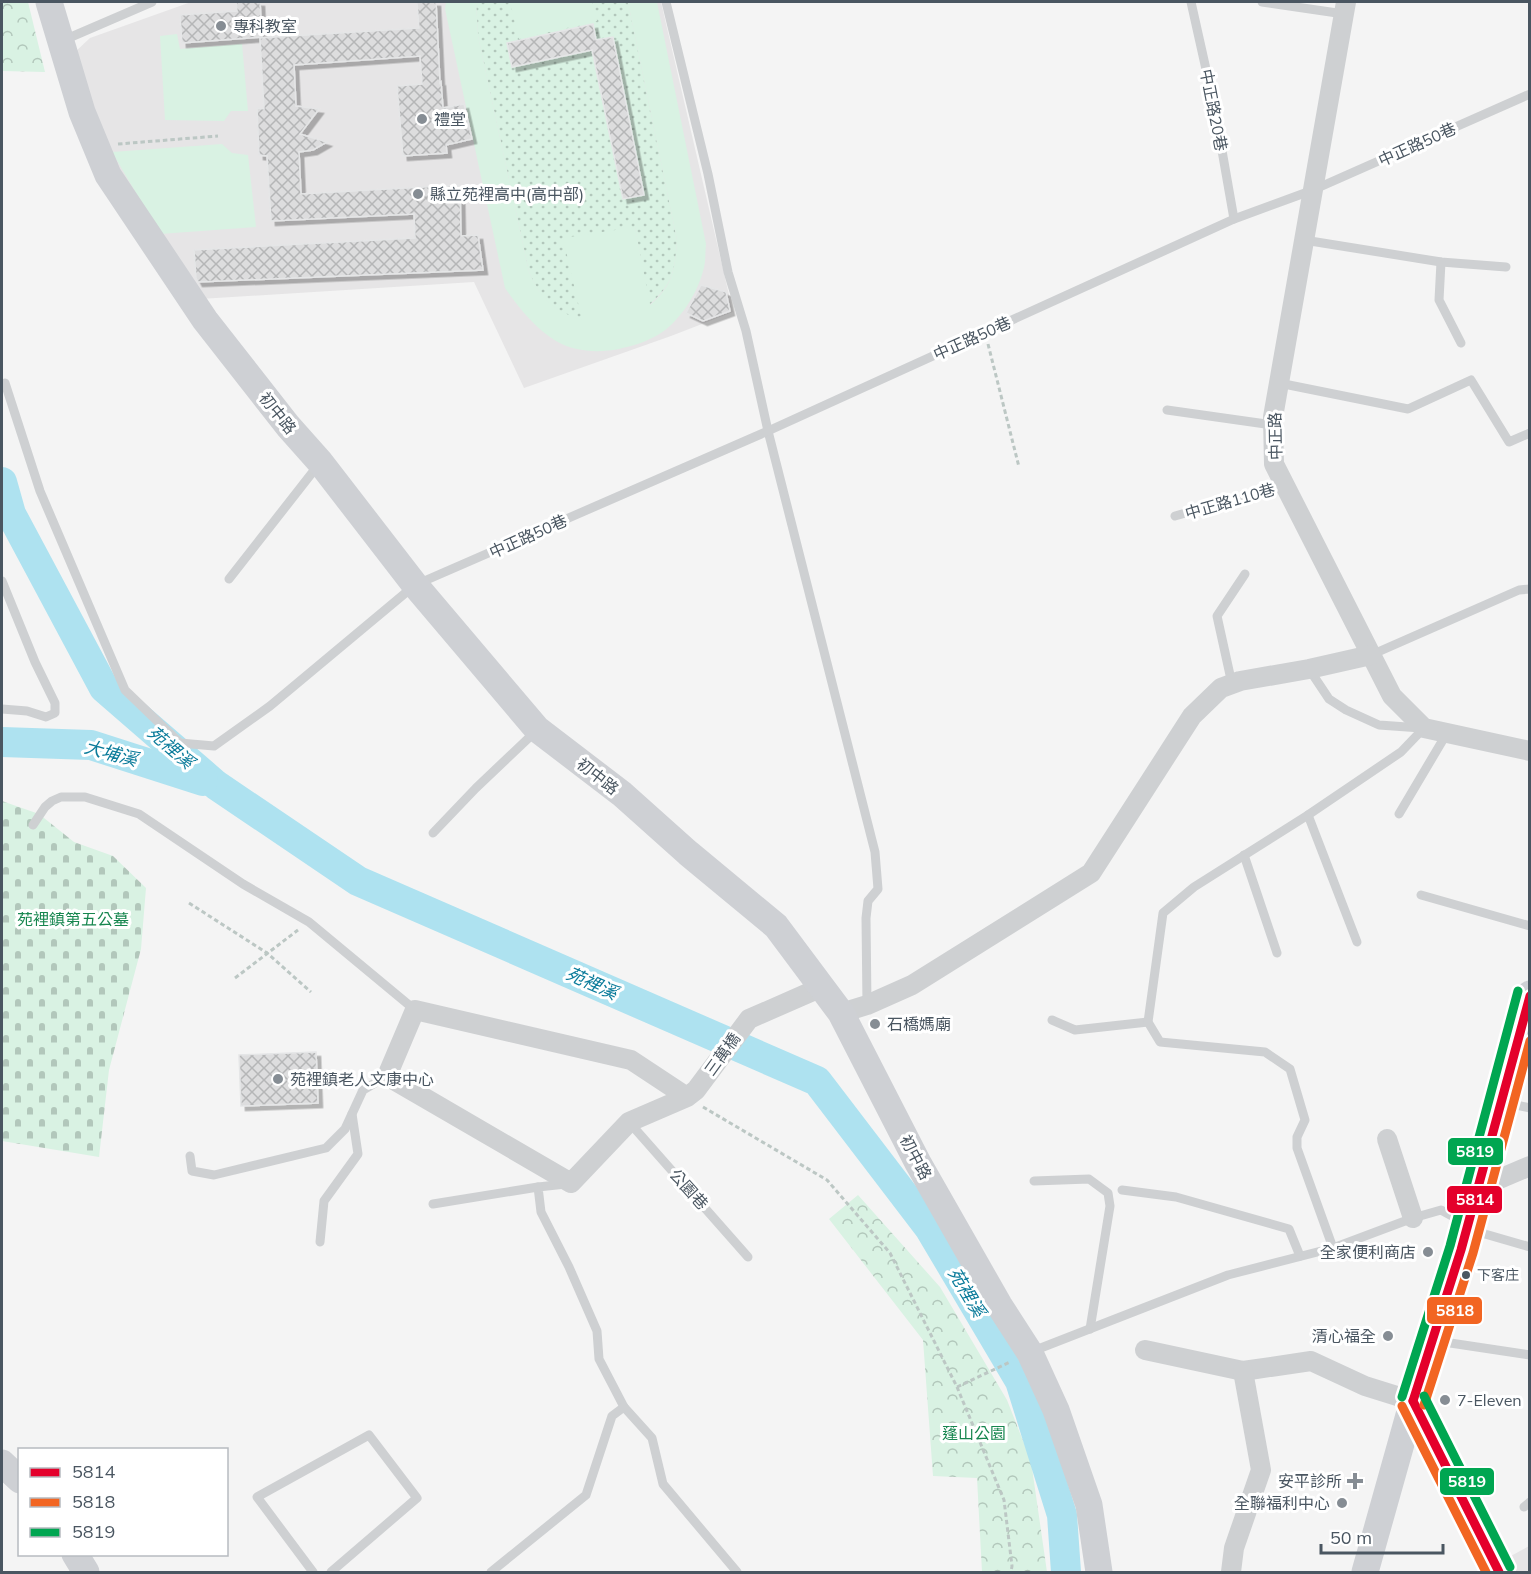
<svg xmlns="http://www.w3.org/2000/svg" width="1531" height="1574" font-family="Mulish,'Noto Sans TC',sans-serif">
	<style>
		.education { fill: #e6e5e6 }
		.grass { fill: url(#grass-dots) }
		.cemetery { fill: url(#cemetery-stones) }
		.park { fill: url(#park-crowns) }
		.garden { fill: #d9f2e3 }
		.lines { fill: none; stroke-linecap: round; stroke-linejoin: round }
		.river { stroke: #aee2f0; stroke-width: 30 }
		.building { fill: url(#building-cross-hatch); stroke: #e5e6e7; stroke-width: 1.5; filter: url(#shadow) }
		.path { stroke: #bcc7c4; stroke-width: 3; stroke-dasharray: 4.5 3; stroke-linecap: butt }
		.lane { stroke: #ced0d2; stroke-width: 9 }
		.street { stroke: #ced0d2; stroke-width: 20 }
		.secondary { stroke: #ced0d4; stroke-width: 27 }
		.bus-1-casing { stroke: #fff; stroke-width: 14 }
		.bus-2-casing { stroke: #fff; stroke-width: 14 }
		.bus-3-casing { stroke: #fff; stroke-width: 14 }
		.bus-1 { stroke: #e4002b; stroke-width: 9 }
		.bus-2 { stroke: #f26522; stroke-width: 9 }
		.bus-3 { stroke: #00a651; stroke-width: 9 }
		.poi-dot { fill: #868d94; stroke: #fff; stroke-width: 2 }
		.bus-dot { fill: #4a5661; stroke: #fff; stroke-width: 2 }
		.labels { text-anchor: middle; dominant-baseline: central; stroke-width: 6; stroke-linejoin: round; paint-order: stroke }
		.bus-label { font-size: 14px; fill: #4a5661; stroke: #fff; text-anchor: start }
		.poi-label { font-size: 16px; fill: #4a5661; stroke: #fff; text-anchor: start }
		.street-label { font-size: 16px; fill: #4a5661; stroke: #fff }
		.park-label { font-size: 16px; fill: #17864f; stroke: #fff }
		.water-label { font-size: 18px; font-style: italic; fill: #0c7c9b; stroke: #fff }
		.line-badge { stroke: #fff; stroke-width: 2 }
		.badge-label { font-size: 16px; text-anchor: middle; font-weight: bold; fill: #fff }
	</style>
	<defs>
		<pattern id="grass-dots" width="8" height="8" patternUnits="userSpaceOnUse" patternTransform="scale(1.5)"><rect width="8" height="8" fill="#d9f2e3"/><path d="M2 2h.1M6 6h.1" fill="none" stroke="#b2c7bb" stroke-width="1.8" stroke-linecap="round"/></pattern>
		<pattern id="cemetery-stones" width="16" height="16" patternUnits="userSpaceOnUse" patternTransform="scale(1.5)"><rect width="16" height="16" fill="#d9f2e3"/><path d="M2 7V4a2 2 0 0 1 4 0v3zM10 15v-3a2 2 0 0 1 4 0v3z" fill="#b2c7bb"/></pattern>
		<pattern id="park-crowns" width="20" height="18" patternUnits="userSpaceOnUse" patternTransform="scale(1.5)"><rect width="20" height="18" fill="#d9f2e3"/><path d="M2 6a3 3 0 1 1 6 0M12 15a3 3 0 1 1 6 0" fill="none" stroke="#b2c7bb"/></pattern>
		<pattern id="building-cross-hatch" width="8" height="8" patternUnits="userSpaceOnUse" patternTransform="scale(1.5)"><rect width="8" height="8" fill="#ddddde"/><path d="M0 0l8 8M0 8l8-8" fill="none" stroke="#b5b6b7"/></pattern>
		<filter id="shadow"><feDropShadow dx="4.5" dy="4.5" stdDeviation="0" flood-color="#0004"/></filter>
	</defs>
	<rect width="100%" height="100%" fill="#f4f4f4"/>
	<!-- education -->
	<g class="education">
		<polygon points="191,2 661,2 733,312 671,336 524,388 474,282 200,299 108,157 75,52 90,38"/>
		<polygon points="1529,1546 1529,1572 1517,1572 1509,1557"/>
	</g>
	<!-- grass -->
	<path class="grass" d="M 476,2 L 628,2 L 677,240 C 675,271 673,284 649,305 L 635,227 L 582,321 C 554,311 541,300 529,272 L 478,36 Z"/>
	<!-- cemetery -->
	<polygon class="cemetery" points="2,801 39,814 74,842 113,856 146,888 141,949 109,1070 99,1157 2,1141"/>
	<!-- park -->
	<g class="park">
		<polygon points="2,2 28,2 45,72 2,71"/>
		<polygon points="858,1195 940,1287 1007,1400 1031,1461 1047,1572 982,1572 977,1478 933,1476 923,1340 829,1219"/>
	</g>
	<!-- garden -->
	<g class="garden">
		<path d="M 446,2 L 476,2 L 478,36 L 529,272 C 541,299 554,311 582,320 L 563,238 L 635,227 L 650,305 C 673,285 675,270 677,240 L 628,2 L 657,2 L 706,244 C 705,253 706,263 703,271 C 697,295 677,326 654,337 C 643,343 631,346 619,349 C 598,353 575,352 556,341 C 535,328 519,308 505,288 L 445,9 Z"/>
		<polygon points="510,2 592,2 597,21 519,39"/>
		<polygon points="177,34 180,49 242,44 248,111 231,111 224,121 165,120 160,36"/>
		<polygon points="222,144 232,153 248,155 256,227 160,234 112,152"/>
	</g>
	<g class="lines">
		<!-- river -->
		<g class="river">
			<polyline points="2,482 11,514 104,688 216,785 358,881 817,1081 930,1229 1020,1381 1062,1515 1066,1572"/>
			<polyline points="2,742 91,745 203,781"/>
		</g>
	</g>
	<!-- building -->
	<g class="building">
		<polygon points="236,2 260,2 262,37 182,43 180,15 237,11"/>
		<polygon points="417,2 436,2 440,83 441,82 443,108 464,104 472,139 446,145 447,153 403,156 397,86 422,84 420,56 294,65 296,106 319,109 300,134 327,142 313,150 299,152 301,194 460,185 461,236 478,235 483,270 198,282 196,278 194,250 415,238 414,214 271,221 267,156 259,155 257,108 264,109 260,38 419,28"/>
		<polygon points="593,24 596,40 613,37 644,195 623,199 592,50 512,67 507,43"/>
		<polygon points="701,285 726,292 730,311 703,321 686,313"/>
		<polygon points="316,1052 318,1103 241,1106 239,1055"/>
	</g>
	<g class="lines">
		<!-- path -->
		<g class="path">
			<polyline points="118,144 218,136"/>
			<polyline points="988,344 1019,467"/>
			<polyline points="189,903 267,953 311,992"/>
			<polyline points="235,978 298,930"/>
			<polyline points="703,1107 827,1180 890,1253 957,1387 1004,1500 1012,1566 1011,1572"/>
			<polyline points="957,1387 1010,1362"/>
		</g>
		<!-- lane -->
		<g class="lane">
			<polyline points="666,2 708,174 728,272 746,331 768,431 875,852 878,889 868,901 866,918 867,1005"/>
			<polyline points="1191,2 1214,105 1234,219"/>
			<polyline points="1262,2 1344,14"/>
			<polyline points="64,40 152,2"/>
			<polyline points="1304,240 1441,262 1506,267"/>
			<polyline points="1441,262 1439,300 1461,343"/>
			<polyline points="5,383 40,491 125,690 180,743 214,746 270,706 415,585 768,431 1234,219 1313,190 1530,94"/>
			<polyline points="1279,383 1408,409 1471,380 1509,442 1530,433"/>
			<polyline points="1167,410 1273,425"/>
			<polyline points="1175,516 1284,485"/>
			<polyline points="229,579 319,464"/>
			<polyline points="2,581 35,662 55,703 55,713 46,717 27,711 2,709"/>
			<polyline points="1371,655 1519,590 1530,589"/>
			<polyline points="1309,669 1329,699 1346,710 1379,725 1421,728"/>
			<polyline points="1232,684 1217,616 1245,574"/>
			<polyline points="1399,814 1447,733"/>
			<polyline points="1308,815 1357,942"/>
			<polyline points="33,825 45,807 52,801 61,797 85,797 139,814 243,884 309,922 415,1010"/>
			<polyline points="433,833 476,788 536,731"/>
			<polyline points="1244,855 1277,953"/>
			<polyline points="1421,895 1530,926"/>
			<polyline points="1052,1020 1075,1030 1148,1022"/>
			<polyline points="1502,1102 1530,1108"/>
			<polyline points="629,1122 748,1257"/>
			<polyline points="190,1156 192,1171 214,1175 326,1148 345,1129 363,1090 387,1076"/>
			<polyline points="1034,1181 1089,1179 1108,1193 1110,1206 1090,1329"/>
			<polyline points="566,1184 538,1187 541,1212 569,1267 597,1331 599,1359 624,1407 652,1438 663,1484 737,1572"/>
			<polyline points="1122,1190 1176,1197 1289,1229 1300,1256"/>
			<polyline points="433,1204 538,1187"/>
			<polyline points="320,1242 324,1201 358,1154 352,1114"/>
			<polyline points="1333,1248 1297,1148 1297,1137 1305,1120 1290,1069 1265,1052 1160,1042 1148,1022 1163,913 1194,887 1308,815 1401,752 1424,728"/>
			<polyline points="1437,1341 1530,1355"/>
			<polyline points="1033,1351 1228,1275 1333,1248 1413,1218 1441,1210 1485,1234 1530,1247"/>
			<polyline points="1524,1507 1530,1502"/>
			<polyline points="313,1572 257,1497 369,1435 417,1498 331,1572"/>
			<polyline points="491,1572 586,1495 612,1416 624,1407"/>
		</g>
		<!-- street -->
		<g class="street">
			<polyline points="1346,2 1273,417 1274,464 1392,696 1424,728 1530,751"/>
			<polyline points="841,1013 867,1005 912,985 1091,873 1192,716 1221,688 1240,681 1309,669 1371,655"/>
			<polyline points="687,1097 631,1060 415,1010 387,1076 571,1183 629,1122 687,1097 696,1090 749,1019 822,987"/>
			<polyline points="1387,1139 1413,1218"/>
			<polyline points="1478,1188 1530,1166"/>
			<polyline points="1145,1350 1243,1371 1311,1361 1365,1386 1413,1401 1499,1572"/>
			<polyline points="1231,1572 1234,1548 1261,1470 1243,1371"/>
		</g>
		<!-- secondary -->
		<g class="secondary">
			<polyline points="49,2 82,112 108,175 205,320 288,426 320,462 415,585 537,729 622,794 688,853 776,926 841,1013 918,1163 999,1305 1030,1353 1056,1410 1089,1505 1099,1572"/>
			<polyline points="2,1463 20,1480"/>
			<polyline points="75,1554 86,1572"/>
			<polyline points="1365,1572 1413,1401 1435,1341 1478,1188 1499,1102 1530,994"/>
		</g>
		<defs>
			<g id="bus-1">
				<polyline points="1413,1401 1461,1250 1530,996"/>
				<polyline points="1413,1401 1499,1572"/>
			</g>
			<g id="bus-2">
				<polyline points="1424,1405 1473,1253 1530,1041"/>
				<polyline points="1402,1406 1486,1572"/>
			</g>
			<g id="bus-3">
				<polyline points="1424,1396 1510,1567"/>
				<polyline points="1402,1397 1450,1246 1518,991"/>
			</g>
		</defs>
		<!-- bus-1 casing -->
		<use href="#bus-1" class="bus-1-casing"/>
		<!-- bus-2 casing -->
		<use href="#bus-2" class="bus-2-casing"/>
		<!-- bus-3 casing -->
		<use href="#bus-3" class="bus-3-casing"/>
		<!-- bus-1 -->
		<use href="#bus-1" class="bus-1"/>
		<!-- bus-2 -->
		<use href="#bus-2" class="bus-2"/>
		<!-- bus-3 -->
		<use href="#bus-3" class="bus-3"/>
	</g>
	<!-- markers -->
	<g class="poi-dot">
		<circle cx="221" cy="26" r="6"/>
		<circle cx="422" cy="119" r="6"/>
		<circle cx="418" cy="194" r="6"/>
		<circle cx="875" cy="1024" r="6"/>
		<circle cx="278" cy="1079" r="6"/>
		<circle cx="1428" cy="1252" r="6"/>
		<circle cx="1388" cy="1336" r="6"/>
		<circle cx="1445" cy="1400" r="6"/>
		<path d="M1352 1472h6v6h6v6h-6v6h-6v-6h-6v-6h6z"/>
		<circle cx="1342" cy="1503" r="6"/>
	</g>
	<circle class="bus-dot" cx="1466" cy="1275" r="5"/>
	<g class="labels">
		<!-- bus labels -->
		<g class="bus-label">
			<text x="1477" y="1275">下客庄</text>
		</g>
		<!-- poi labels -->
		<g class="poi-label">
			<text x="233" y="26">專科教室</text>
			<text x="434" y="119">禮堂</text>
			<text x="430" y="194">縣立苑裡高中(高中部)</text>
			<text x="887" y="1024">石橋媽廟</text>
			<text x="290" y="1079">苑裡鎮老人文康中心</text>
			<text x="1416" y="1252" text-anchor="end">全家便利商店</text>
			<text x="1376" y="1336" text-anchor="end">清心福全</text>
			<text x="1457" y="1400">7-Eleven</text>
			<text x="1342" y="1481" text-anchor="end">安平診所</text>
			<text x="1330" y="1503" text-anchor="end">全聯福利中心</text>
		</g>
		<!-- street labels -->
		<g class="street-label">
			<text transform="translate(1214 110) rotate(79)">中正路20巷</text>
			<text transform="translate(1417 144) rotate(-24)">中正路50巷</text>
			<text transform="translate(972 338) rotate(-24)">中正路50巷</text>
			<text transform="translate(278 413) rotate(51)">初中路</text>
			<text transform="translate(1275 436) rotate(-91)">中正路</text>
			<text transform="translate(1230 501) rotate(-16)">中正路110巷</text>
			<text transform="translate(528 536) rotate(-24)">中正路50巷</text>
			<text transform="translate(598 776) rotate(38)">初中路</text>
			<text transform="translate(722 1054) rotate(-54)">三萬橋</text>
			<text transform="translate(916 1157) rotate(62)">初中路</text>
			<text transform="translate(689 1189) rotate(48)">公園巷</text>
		</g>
		<!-- park labels -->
		<g class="park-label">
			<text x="73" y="919">苑裡鎮第五公墓</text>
			<text x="974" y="1433">蓬山公園</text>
		</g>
		<!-- water labels -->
		<g class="water-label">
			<text transform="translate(171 747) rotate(41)">苑裡溪</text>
			<text transform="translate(111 753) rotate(15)">大埔溪</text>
			<text transform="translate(592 983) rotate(24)">苑裡溪</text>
			<text transform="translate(967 1292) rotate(59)">苑裡溪</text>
		</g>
	</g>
	<g class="line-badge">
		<rect x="1447" y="1137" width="57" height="29" rx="6" fill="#00a651"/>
		<rect x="1446" y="1185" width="57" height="29" rx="6" fill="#e4002b"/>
		<rect x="1426" y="1296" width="57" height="29" rx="6" fill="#f26522"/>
		<rect x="1439" y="1467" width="56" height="29" rx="6" fill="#00a651"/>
	</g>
	<g class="badge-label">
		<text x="1475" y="1157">5819</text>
		<text x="1475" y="1205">5814</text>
		<text x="1455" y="1316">5818</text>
		<text x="1467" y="1487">5819</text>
	</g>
	<!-- border -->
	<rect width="1531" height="1574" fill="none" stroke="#4a5661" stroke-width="6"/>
	<!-- legend -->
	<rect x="18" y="1448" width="210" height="108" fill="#ffffff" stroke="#b7bbc0" stroke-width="1.5"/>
	<rect x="30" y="1468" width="30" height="9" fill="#e4002b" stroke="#b7bbc0" stroke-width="1.5"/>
	<text x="72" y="1478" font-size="18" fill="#4a5661">5814</text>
	<rect x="30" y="1498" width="30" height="9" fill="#f26522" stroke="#b7bbc0" stroke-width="1.5"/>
	<text x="72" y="1508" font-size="18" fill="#4a5661">5818</text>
	<rect x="30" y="1528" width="30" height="9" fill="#00a651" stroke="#b7bbc0" stroke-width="1.5"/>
	<text x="72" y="1538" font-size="18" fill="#4a5661">5819</text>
	<!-- scale -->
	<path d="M1321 1544v9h122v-9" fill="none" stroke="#4a5661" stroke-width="3"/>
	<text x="1330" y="1544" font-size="18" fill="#4a5661" stroke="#ffffff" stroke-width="4.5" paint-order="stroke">50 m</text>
</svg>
